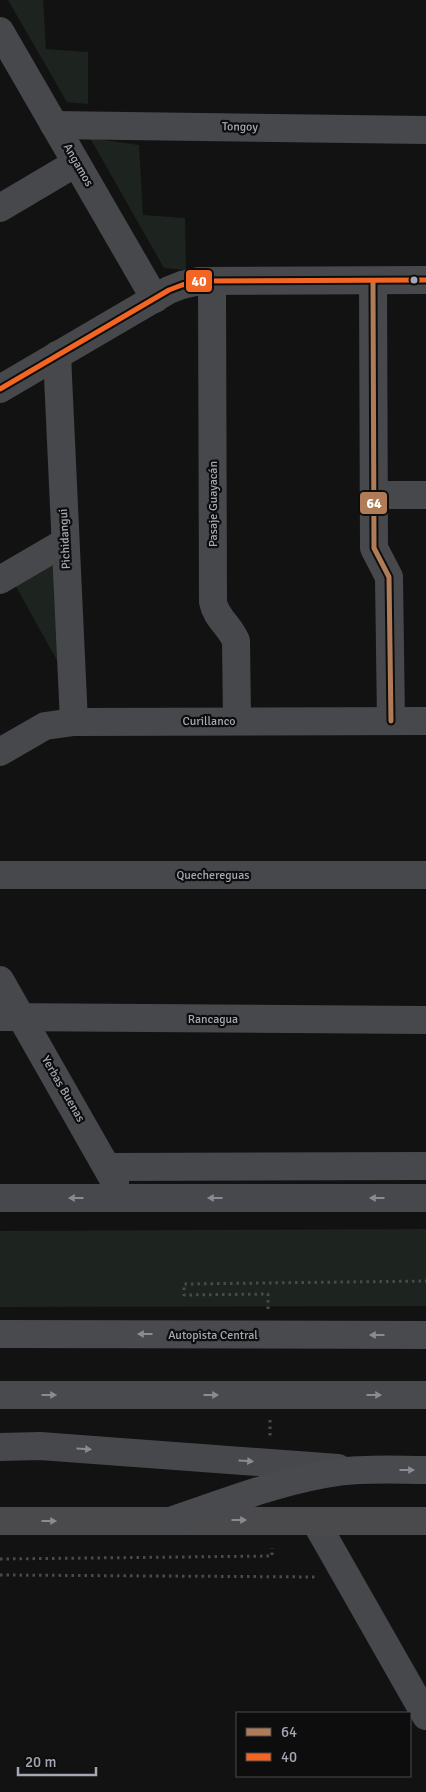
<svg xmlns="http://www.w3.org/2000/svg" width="426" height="1792" font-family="Signika,sans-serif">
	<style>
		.green { fill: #1d231e }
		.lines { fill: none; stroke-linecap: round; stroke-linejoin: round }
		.path { stroke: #494a4d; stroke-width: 3; stroke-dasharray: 2.5 4; stroke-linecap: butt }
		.minor { stroke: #47484b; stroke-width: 28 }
		.major { stroke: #4a4a4d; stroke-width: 28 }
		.highway { stroke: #494a4d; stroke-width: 28 }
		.bus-1-casing { stroke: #0d0d0e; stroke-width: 9 }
		.bus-2-casing { stroke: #0d0d0e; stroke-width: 9 }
		.bus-1 { stroke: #b07c57; stroke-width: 5 }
		.bus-2 { stroke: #f26522; stroke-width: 5 }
		.oneway { fill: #898b94 }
		.oneway2 { fill: #898c94 }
		.oneway3 { fill: #8a8c94 }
		.bus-dot { fill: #a5a8b3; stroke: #0d0d0e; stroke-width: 2 }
		.labels { text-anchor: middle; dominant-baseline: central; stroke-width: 4.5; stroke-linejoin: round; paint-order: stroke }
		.street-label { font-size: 12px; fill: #a5a8b3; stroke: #0d0d0e }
		.line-badge { stroke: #0d0d0e; stroke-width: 2 }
		.badge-label { font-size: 14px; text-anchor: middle; font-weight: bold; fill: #fff }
	</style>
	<rect width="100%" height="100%" fill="#121213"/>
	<!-- green -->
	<g class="green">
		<polygon points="8,0 43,0 46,49 88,52 88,104 67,102"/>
		<polygon points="90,138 139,145 143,215 185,218 186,270 164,268"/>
		<polygon points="60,553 70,684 13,581"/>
		<polygon points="426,1229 426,1306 0,1307 0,1231"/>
	</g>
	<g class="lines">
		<!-- path -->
		<g class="path">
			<polyline points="268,1309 268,1294 184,1295 184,1284 426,1281"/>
			<polyline points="270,1420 270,1437"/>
			<polyline points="0,1559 272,1556 272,1548"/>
			<polyline points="0,1575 317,1577"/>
		</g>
		<!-- minor -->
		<g class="minor">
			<polyline points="0,31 155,299"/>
			<polyline points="54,125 426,130"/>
			<polyline points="0,208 76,163"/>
			<path d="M 212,281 L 213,602 C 216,618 230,626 236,641 L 237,721"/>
			<polyline points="373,281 374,548 389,577 391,721"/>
			<polyline points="57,355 74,722"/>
			<polyline points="0,389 169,290 182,285 199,281 426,280"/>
			<polyline points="375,495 426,495"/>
			<polyline points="0,580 65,542"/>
			<polyline points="0,752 45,726 74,722 426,721"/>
			<polyline points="0,875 426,875"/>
			<polyline points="0,980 115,1182"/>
			<polyline points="0,1017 426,1020"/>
			<polyline points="107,1167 426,1166"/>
			<polyline points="0,1198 426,1198"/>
			<polyline points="0,1447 40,1446 338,1468"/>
			<polyline points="315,1521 426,1716"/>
		</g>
		<!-- major -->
		<polyline class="major" points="0,1521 426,1521"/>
		<!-- highway -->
		<g class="highway">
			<polyline points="0,1334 426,1335"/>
			<polyline points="0,1395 426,1395"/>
			<path d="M 173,1520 C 227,1502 281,1480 338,1472 C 367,1468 397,1470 426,1470"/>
		</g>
		<defs>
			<polyline id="bus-1" points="373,281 374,548 389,577 391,721"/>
			<polyline id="bus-2" points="0,389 169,290 182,285 199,281 426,280"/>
		</defs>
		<!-- bus-1 casing -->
		<use href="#bus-1" class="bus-1-casing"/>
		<!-- bus-2 casing -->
		<use href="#bus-2" class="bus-2-casing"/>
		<!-- bus-1 -->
		<use href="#bus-1" class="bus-1"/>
		<!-- bus-2 -->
		<use href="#bus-2" class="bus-2"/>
	</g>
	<!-- one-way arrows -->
	<defs><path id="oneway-solid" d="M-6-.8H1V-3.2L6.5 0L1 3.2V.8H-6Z" transform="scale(1.25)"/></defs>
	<g class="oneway">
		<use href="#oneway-solid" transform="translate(76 1198) rotate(-180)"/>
		<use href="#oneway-solid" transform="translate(215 1198) rotate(180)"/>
		<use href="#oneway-solid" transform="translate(377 1198) rotate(180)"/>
		<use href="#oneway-solid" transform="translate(84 1449) rotate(4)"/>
		<use href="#oneway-solid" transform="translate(246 1461) rotate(4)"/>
	</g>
	<g class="oneway2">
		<use href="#oneway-solid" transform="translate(145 1334) rotate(-180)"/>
		<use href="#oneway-solid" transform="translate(377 1335) rotate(-180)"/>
		<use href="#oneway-solid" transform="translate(49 1395)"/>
		<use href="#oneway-solid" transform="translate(211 1395)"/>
		<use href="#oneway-solid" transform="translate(374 1395)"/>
		<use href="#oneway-solid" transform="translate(407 1470)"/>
	</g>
	<g class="oneway3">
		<use href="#oneway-solid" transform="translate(239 1520)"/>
		<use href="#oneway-solid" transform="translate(49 1521)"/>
	</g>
	<!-- markers -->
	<circle class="bus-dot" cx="414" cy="280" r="4.5"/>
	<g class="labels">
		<!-- street labels -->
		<g class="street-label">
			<text transform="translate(240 127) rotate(1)">Tongoy</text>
			<text transform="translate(78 165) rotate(60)">Angamos</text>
			<text transform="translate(213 504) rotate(-90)">Pasaje Guayacán</text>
			<text transform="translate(65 539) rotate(-93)">Pichidangui</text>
			<text x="209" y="721">Curillanco</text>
			<text x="213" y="875">Quechereguas</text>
			<text x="213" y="1019">Rancagua</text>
			<text transform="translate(63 1089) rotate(60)">Yerbas Buenas</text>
			<text x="213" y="1335">Autopista Central</text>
		</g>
	</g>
	<g class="line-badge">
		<rect x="185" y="269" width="28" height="24" rx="5" fill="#f26522"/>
		<rect x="359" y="491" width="29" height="24" rx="5" fill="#b07c57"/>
	</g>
	<g class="badge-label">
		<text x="199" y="286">40</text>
		<text x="374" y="508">64</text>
	</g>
	<!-- legend -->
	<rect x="236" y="1712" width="175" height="65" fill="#0d0d0e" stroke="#4a4b50"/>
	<rect x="246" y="1728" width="25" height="8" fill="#b07c57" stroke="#4a4b50"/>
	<text x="281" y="1737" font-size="15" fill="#a5a8b3">64</text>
	<rect x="246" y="1753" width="25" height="8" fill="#f26522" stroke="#4a4b50"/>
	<text x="281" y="1762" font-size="15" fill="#a5a8b3">40</text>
	<!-- scale -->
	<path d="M18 1767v8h78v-8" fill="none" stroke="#a5a8b3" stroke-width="2.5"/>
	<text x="25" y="1767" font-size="15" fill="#a5a8b3" stroke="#0d0d0e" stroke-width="4" paint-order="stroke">20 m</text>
</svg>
